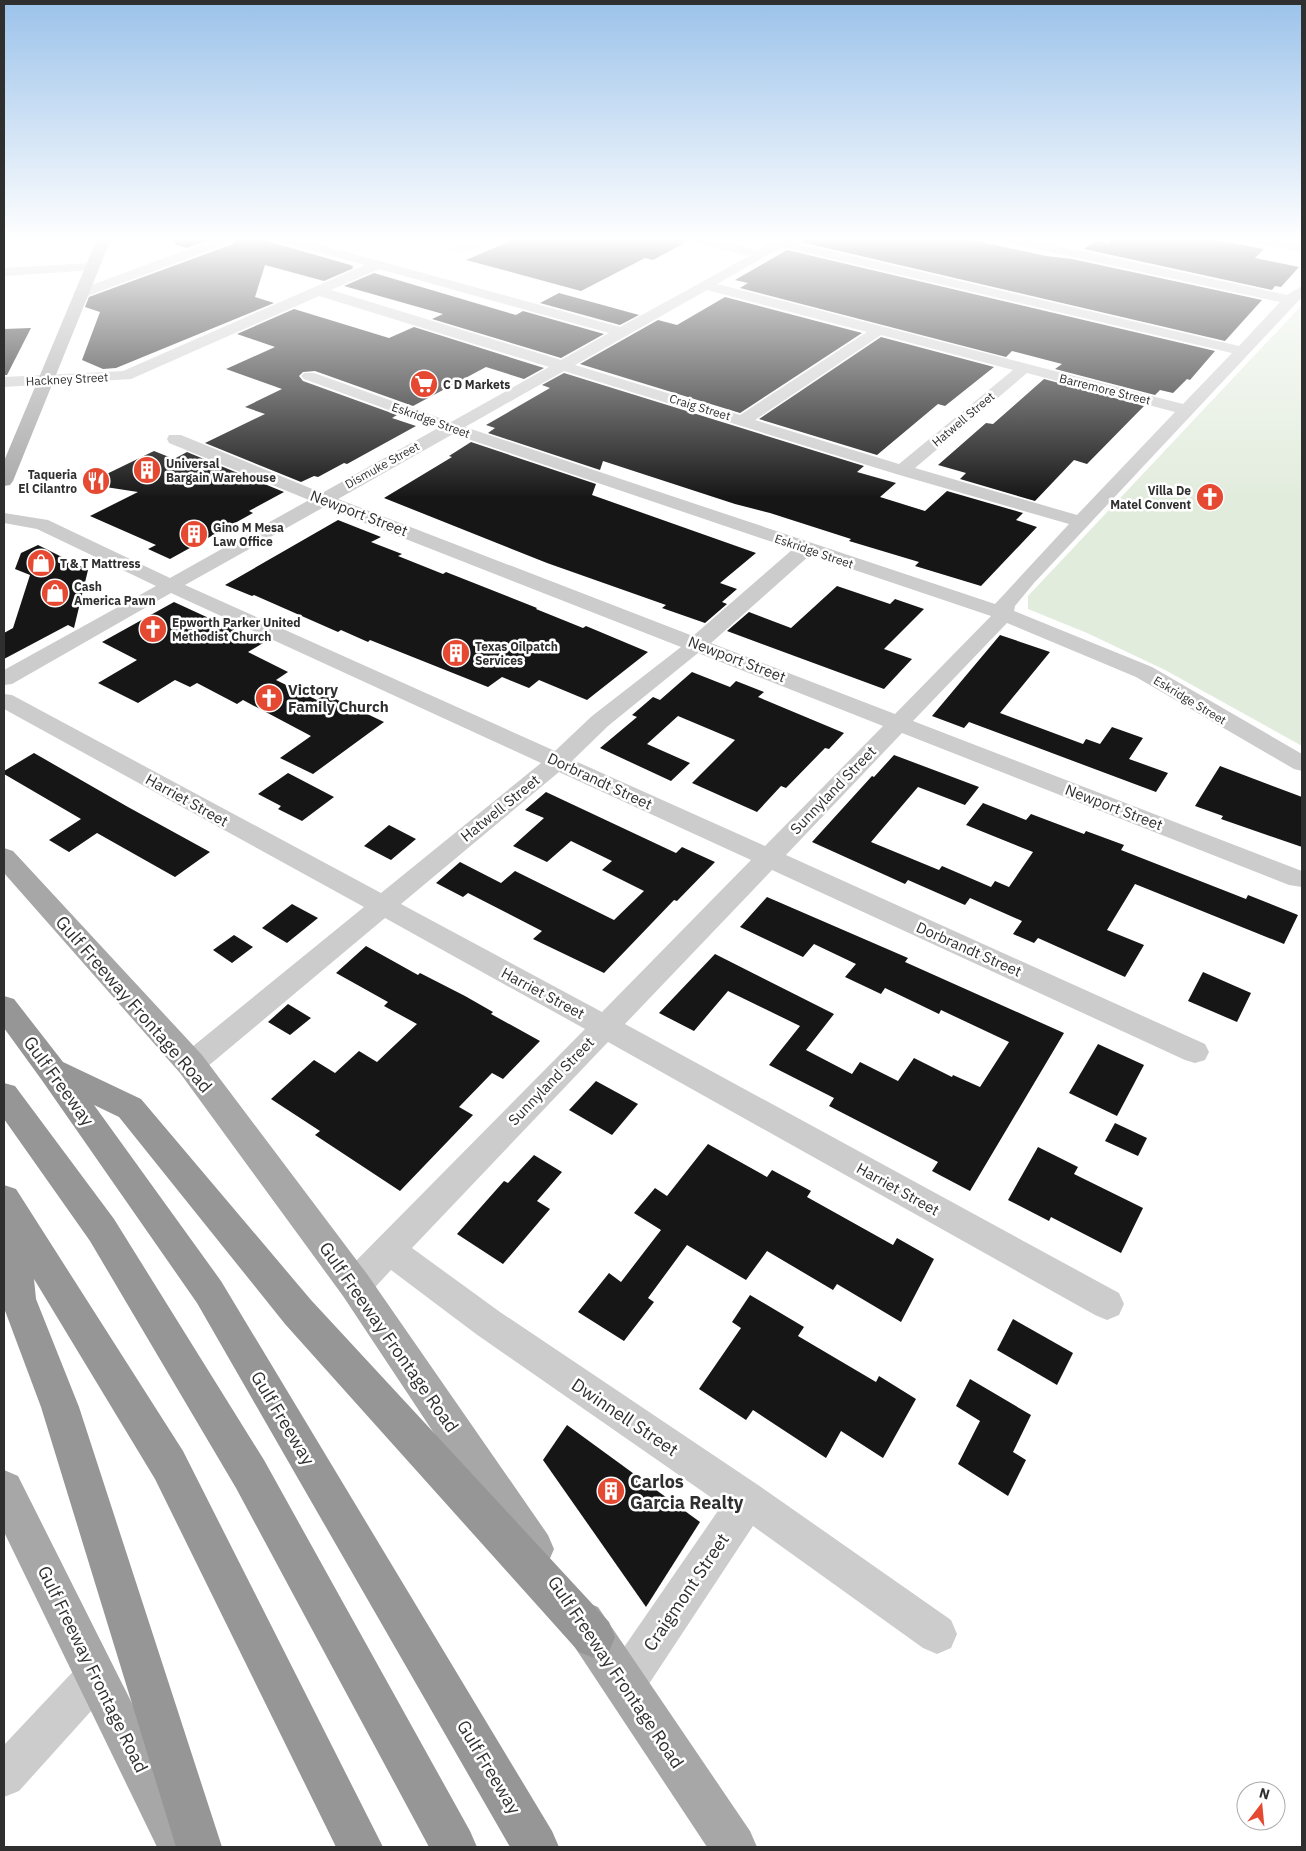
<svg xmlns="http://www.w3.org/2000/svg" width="1306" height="1851" font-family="'IBM Plex Sans',sans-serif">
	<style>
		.green { fill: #e2ecdd }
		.building { fill: #161616 }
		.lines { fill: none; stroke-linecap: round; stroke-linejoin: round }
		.minor { fill: #ccc; fill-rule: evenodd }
		.major { fill: #a7a7a7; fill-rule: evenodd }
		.highway { fill: #969696; fill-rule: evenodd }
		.labels { text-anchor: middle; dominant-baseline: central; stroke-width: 5; stroke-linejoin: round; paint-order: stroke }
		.far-street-label { font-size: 12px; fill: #2f2f2f; stroke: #fff }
		.far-poi-label { font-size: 12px; font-weight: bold; fill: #2f2f2f; stroke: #fff; text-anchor: start }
		.street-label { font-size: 15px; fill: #2f2f2f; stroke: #fff }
		.poi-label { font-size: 15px; font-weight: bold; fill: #2f2f2f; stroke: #fff; text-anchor: start }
		.near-street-label { font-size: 18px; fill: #2f2f2f; stroke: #fff }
		.near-poi-label { font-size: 18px; font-weight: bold; fill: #2f2f2f; stroke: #fff; text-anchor: start }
	</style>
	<rect width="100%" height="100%" fill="#fff"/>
	<!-- green -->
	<g class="green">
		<polygon points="461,244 482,245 462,254 447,250"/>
		<polygon points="1302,305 1302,746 1165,670 1087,633 1028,609 1028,596"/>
	</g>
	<!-- building -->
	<g class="building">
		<polygon points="174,239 211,239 187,248 174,244"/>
		<polygon points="235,239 260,239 354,266 351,267 354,268 324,281 265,265 255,297 274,303 116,368 103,369 82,360 100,312 85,307 89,297 233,244"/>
		<polygon points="515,239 690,239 690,240 653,260 645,258 581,291 466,260"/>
		<polygon points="808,239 967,239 1046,256 1072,259 1262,300 1225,341 801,242"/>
		<polygon points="1110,239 1211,239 1264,249 1255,258 1299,267 1281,287 1275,286 1272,290 1084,249 1095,241 1109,244"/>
		<polygon points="787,250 1215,351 1190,380 1187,379 1173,393 1160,390 1155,395 1055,369 1062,364 1012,351 1006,357 740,288 748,283 735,280"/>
		<polygon points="374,273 516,315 523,311 604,334 561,358 432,319 443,314 344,286"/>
		<polygon points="559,293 639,315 620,325 540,303"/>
		<polygon points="725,297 862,333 740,413 580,364 658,320 677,325"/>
		<polygon points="294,309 389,338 414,327 544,368 524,379 486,367 413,406 315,371 303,372 299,376 303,381 397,415 392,418 416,426 347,464 344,463 318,477 314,476 301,482 205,443 265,414 245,407 282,389 226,369 275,347 237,334"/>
		<polygon points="31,328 7,375 4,375 4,329"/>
		<polygon points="881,337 994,367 945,406 938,404 877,455 759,419"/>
		<polygon points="564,373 864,466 857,472 896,483 880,497 925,511 947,491 1023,513 1016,520 1037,527 981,586 915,566 919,562 849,541 851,539 770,513 735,504 603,461 600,470 488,433 495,428 486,425 550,388 542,385"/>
		<polygon points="1044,379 1144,406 1087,464 1074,460 1035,501 960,479 966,473 938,465 986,423 993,424"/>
		<polygon points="471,442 596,484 592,495 756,553 720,583 737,589 722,602 727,604 705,623 662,608 666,605 547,563 384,498 452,457 449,456"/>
		<polygon points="154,451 174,459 187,452 284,492 249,511 253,513 170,559 148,549 156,545 90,516 138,492 86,484"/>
		<polygon points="338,520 381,537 371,542 402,554 398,556 443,574 446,572 537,608 536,609 583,628 586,626 648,652 587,700 539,680 529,688 502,677 488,687 370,640 368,642 341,630 338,632 254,595 252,596 225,585"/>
		<polygon points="38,545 88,570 74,628 68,625 4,659 4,633 13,628 30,575 15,569 21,553"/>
		<polygon points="837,586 890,604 895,599 924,609 884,649 912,659 884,689 727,631 749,612 791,628"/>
		<polygon points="174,602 263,643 248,652 288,672 276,680 317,700 325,694 384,722 313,774 280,758 311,736 243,700 237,704 197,683 190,687 175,680 138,703 98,683 137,660 102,642"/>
		<polygon points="1000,635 1050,652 1000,713 1083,744 1086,739 1100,744 1112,727 1143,738 1129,759 1168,773 1156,792 969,722 964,728 932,716"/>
		<polygon points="692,672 730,687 736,681 764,692 758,697 844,733 829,749 825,748 786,788 781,786 757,812 692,783 735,740 678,716 647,744 690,763 671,781 600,748 637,717 632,715 653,697 660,700"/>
		<polygon points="34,753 128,807 210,852 175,877 97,833 69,852 49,840 81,819 4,774 4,771"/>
		<polygon points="894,755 979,787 965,805 918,787 871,842 939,870 942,866 991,887 995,881 1009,887 1033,852 966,825 983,803 1026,820 1031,814 1084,834 1086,831 1124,845 1121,850 1246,899 1248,895 1298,915 1284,944 1135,884 1107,930 1144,945 1125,977 1038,938 1034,943 1013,934 1022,921 970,898 965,905 908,880 905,884 812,842 872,776 874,777"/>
		<polygon points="1220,766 1302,797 1302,847 1221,819 1223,816 1195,806"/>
		<polygon points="288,773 334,797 302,821 278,809 281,806 258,794"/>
		<polygon points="546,792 676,853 682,847 715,862 677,901 674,900 604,973 533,939 542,931 468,893 463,897 436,883 460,862 501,883 515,871 614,920 644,891 602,870 612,861 571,841 547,862 513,846 544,818 525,810"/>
		<polygon points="389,825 416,839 391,860 364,846"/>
		<polygon points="767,897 908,958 905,962 1064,1033 970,1191 932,1171 938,1162 829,1106 834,1098 769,1065 800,1026 728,991 694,1031 659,1013 715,954 834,1014 806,1050 852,1074 860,1062 898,1081 914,1058 952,1077 953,1075 980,1087 1009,1042 941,1010 939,1014 885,988 881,994 845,977 856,964 814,944 803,957 740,927"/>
		<polygon points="292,904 318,918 287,943 262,928"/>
		<polygon points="234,935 253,947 232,963 213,950"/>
		<polygon points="366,946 418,975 420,973 465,996 493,1012 491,1014 540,1041 503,1079 492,1073 459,1107 473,1115 400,1191 315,1135 320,1131 271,1099 314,1060 335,1073 359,1051 377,1062 417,1024 384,1006 388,1002 336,973"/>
		<polygon points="1203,972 1251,993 1237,1022 1188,1001"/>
		<polygon points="288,1004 311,1018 290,1035 268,1022"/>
		<polygon points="1098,1044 1144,1065 1117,1116 1069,1093"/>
		<polygon points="596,1081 638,1104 612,1135 569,1110"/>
		<polygon points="1115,1123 1147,1138 1138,1156 1105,1141"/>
		<polygon points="708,1144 767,1177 772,1170 811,1191 807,1197 893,1245 897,1238 934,1259 901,1322 837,1284 833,1290 767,1251 746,1280 687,1245 648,1298 654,1302 624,1341 578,1312 609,1273 621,1282 661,1230 634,1213 655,1188 667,1196"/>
		<polygon points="1038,1147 1078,1167 1074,1174 1143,1208 1121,1253 1051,1217 1049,1221 1008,1200"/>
		<polygon points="534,1155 562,1172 537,1201 550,1209 503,1264 457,1234 504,1181 508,1183"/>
		<polygon points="750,1295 804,1327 798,1336 876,1382 879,1376 916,1399 883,1458 841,1431 826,1458 753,1410 746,1420 699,1389 741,1328 732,1322"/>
		<polygon points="1013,1319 1073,1353 1057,1385 997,1350"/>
		<polygon points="970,1379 1031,1415 1013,1452 1026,1460 1008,1496 958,1464 980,1421 956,1406"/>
		<polygon points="567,1425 700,1522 646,1607 543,1460"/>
	</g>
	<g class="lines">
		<!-- minor -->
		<g class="minor">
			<polygon points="216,239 233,239 232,242 85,297 80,298 73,294 75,291"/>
			<path d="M 279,239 L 299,239 L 620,327 L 749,256 L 693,242 L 692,239 L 713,239 L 758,250 L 779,239 L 794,239 L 792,242 L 1239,346 L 1280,302 L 1009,243 L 1003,239 L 1026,239 L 1287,295 L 1302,286 L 1302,297 L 1034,583 L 1015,606 L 1014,611 L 1152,667 L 1302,754 L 1302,771 L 1294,769 L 1136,677 L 1007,623 L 913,721 L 1302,871 L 1302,887 L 1289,885 L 902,733 L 786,855 L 1205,1044 L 1209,1052 L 1205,1060 L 1195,1063 L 1185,1060 L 772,870 L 625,1024 L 1119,1293 L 1124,1304 L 1119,1315 L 1107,1320 L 1095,1315 L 608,1042 L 412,1248 L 500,1312 L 761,1487 L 951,1620 L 957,1634 L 951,1648 L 937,1654 L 923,1648 L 753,1526 L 639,1699 L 624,1705 L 609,1699 L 603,1684 L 609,1669 L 722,1505 L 476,1334 L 391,1270 L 367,1296 L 355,1300 L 343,1296 L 338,1285 L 343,1274 L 585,1029 L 385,918 L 201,1072 L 191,1075 L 181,1072 L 177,1064 L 181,1056 L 364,907 L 4,709 L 4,694 L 12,695 L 381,893 L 541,763 L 171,593 L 12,684 L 4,685 L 4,670 L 156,586 L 37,529 L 4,523 L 4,513 L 48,520 L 170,578 L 309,500 L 169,443 L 167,439 L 169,435 L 181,435 L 322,493 L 438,428 L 304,379 L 301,376 L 304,373 L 314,373 L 451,422 L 549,367 L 319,296 L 131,379 L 4,387 L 4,377 L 123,371 L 365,265 L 280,242 ZM 782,247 L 1232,353 L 1183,404 L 717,284 ZM 379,269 L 609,333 L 561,360 L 331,290 ZM 707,290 L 867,332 L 740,415 L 575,365 ZM 881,335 L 1013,370 L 899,464 L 755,420 ZM 564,371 L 896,474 L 1069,524 L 995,604 L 465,427 ZM 1027,373 L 1175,412 L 1077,515 L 915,468 ZM 453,434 L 793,549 L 693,636 L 338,499 ZM 324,507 L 681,647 L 592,716 L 555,751 L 185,585 ZM 810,555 L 991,616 L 895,714 L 711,643 ZM 698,653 L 883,726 L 765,846 L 573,760 L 608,726 ZM 559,772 L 751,860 L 602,1012 L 401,904 Z"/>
			<polygon points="1248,239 1273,239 1302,244 1302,252 1254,243"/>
			<polygon points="91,263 98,267 96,270 4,276 4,268"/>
			<polygon points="96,1656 110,1662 116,1676 110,1690 19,1791 4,1797 4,1745 82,1662"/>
		</g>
		<!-- major -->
		<g class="major">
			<polygon points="97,239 111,239 13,481 10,485 4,486 4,461"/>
			<polygon points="4,848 13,851 202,1055 367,1274 548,1535 554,1549 548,1563 534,1569 520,1563 343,1296 180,1073 4,873"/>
			<polygon points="4,1470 18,1476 204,1847 157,1847 4,1532"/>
			<polygon points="583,1601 598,1607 750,1831 757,1847 707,1847 568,1637 562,1622 568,1607"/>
		</g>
		<!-- highway -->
		<g class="highway">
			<polygon points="4,996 14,999 63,1062 141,1099 311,1300 609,1622 615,1637 609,1652 594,1658 579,1652 285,1324 119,1117 94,1105 221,1281 552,1831 559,1847 510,1847 197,1303 41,1079 4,1028"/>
			<polygon points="4,1083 15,1086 114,1219 264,1460 470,1831 477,1847 429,1847 236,1488 90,1241 4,1119"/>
			<polygon points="4,1185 16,1189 183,1451 383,1847 336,1847 155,1479 34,1279 36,1299 79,1407 222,1847 176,1847 41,1407 4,1308"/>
		</g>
	</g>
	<!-- sky -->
	<linearGradient id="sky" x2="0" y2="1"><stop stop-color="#9bc2ea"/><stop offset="0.48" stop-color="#fff"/><stop offset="1" stop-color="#fff" stop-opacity="0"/></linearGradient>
	<rect width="1306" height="498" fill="url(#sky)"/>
	<!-- icons -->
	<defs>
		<symbol id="supermarket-disc" viewBox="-11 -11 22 22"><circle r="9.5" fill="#e54932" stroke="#fff"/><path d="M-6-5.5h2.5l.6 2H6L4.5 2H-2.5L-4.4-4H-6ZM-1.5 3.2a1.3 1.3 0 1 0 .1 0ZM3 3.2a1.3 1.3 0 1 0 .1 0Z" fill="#fff"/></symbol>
		<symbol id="building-disc" viewBox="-11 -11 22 22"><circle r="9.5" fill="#e54932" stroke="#fff"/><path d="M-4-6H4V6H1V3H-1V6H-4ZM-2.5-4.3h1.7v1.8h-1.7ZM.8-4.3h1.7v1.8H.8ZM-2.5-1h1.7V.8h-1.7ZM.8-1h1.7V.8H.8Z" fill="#fff"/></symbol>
		<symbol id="restaurant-disc" viewBox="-11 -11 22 22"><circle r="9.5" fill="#e54932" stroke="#fff"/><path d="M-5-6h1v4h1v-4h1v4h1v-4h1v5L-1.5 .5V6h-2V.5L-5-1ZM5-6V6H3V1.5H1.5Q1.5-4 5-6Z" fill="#fff"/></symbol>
		<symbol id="church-disc" viewBox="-11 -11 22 22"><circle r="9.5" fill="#e54932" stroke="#fff"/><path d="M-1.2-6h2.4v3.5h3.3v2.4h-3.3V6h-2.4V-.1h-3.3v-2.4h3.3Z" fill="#fff"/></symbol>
		<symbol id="shop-disc" viewBox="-11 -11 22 22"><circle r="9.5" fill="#e54932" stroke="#fff"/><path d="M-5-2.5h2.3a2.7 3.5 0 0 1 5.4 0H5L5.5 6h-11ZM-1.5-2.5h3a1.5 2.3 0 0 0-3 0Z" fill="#fff"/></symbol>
	</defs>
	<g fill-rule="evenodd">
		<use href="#supermarket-disc" x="408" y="368" width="32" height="32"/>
		<use href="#building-disc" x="131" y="454" width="32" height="32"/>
		<use href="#restaurant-disc" x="80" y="465" width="32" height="32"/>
		<use href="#church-disc" x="1194" y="481" width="32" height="32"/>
		<use href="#building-disc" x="178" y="518" width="32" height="32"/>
		<use href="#shop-disc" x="25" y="547" width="32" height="32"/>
		<use href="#shop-disc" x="39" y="577" width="32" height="32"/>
		<use href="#church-disc" x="137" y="613" width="32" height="32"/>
		<use href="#building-disc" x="440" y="637" width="32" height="32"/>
		<use href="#church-disc" x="253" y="682" width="32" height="32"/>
		<use href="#building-disc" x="595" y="1475" width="32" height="32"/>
	</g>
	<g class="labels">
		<!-- far-street labels -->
		<g class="far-street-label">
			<text transform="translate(67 379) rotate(-3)">Hackney Street</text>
			<text transform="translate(1105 389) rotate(14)">Barremore Street</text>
			<text transform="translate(700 407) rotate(17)">Craig Street</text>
			<text transform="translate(963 419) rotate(-40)">Hatwell Street</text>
			<text transform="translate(431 420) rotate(20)">Eskridge Street</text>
			<text transform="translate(382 465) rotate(-29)">Dismuke Street</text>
			<text transform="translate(814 551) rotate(19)">Eskridge Street</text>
			<text transform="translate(1190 700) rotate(31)">Eskridge Street</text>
		</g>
		<!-- far-poi labels -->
		<g class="far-poi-label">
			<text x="443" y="384">C D Markets</text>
			<text x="166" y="463">Universal<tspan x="166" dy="14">Bargain Warehouse</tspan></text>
			<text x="77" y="474" text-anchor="end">Taqueria<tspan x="77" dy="14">El Cilantro</tspan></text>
			<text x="1191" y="490" text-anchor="end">Villa De<tspan x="1191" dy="14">Matel Convent</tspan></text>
			<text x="213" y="527">Gino M Mesa<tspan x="213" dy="14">Law Office</tspan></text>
			<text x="60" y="563">T &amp; T Mattress</text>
			<text x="74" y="586">Cash<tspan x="74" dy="14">America Pawn</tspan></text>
			<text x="172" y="622">Epworth Parker United<tspan x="172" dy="14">Methodist Church</tspan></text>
			<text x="475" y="646">Texas Oilpatch<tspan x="475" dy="14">Services</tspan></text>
		</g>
		<!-- street labels -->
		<g class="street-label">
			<text transform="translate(359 513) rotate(21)">Newport Street</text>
			<text transform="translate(737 659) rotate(21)">Newport Street</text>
			<text transform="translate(600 781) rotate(25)">Dorbrandt Street</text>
			<text transform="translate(833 790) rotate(-46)">Sunnyland Street</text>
			<text transform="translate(187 800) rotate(29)">Harriet Street</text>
			<text transform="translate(1114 807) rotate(21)">Newport Street</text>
			<text transform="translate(500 808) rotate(-39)">Hatwell Street</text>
			<text transform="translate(969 949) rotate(24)">Dorbrandt Street</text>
			<text transform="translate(543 993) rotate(28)">Harriet Street</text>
			<text transform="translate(551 1081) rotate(-46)">Sunnyland Street</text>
			<text transform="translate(898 1189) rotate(29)">Harriet Street</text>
		</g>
		<!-- poi labels -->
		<g class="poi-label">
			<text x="288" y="689">Victory<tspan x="288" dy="17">Family Church</tspan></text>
		</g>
		<!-- near-street labels -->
		<g class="near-street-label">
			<text transform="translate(134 1004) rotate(49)">Gulf Freeway Frontage Road</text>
			<text transform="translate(59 1081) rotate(54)">Gulf Freeway</text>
			<text transform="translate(389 1337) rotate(55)">Gulf Freeway Frontage Road</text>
			<text transform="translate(625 1417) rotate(34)">Dwinnell Street</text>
			<text transform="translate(283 1418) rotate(59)">Gulf Freeway</text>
			<text transform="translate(686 1592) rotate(-56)">Craigmont Street</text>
			<text transform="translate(93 1669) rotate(64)">Gulf Freeway Frontage Road</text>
			<text transform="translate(616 1672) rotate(56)">Gulf Freeway Frontage Road</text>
			<text transform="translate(489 1767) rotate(59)">Gulf Freeway</text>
		</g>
		<!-- near-poi labels -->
		<g class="near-poi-label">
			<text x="630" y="1481">Carlos<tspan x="630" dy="21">Garcia Realty</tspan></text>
		</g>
	</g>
	<!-- border -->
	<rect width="1306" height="1851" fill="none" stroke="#2f2f2f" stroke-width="10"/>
	<!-- north arrow -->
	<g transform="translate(1261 1806) rotate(16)"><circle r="24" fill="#ffffff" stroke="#acacac"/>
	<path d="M0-4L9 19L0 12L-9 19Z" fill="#e54932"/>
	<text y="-8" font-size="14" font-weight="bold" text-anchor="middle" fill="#2f2f2f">N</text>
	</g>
</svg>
